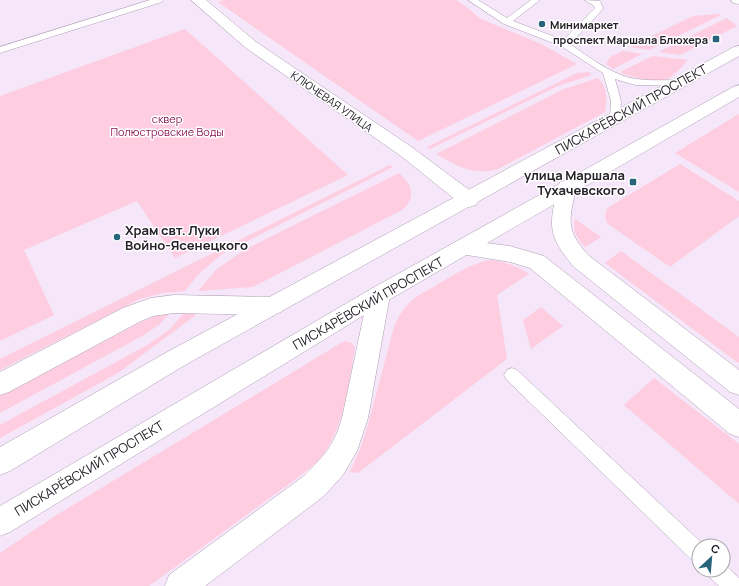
<svg xmlns="http://www.w3.org/2000/svg" width="739" height="586" font-family="Manrope,sans-serif">
	<style>
		.green { fill: #fecddf }
		.lines { fill: none; stroke-linecap: round; stroke-linejoin: round }
		.service-casing { stroke: #ad9fb2; stroke-width: 1 }
		.minor-casing { stroke: #ad9fb2; stroke-width: 1 }
		.tertiary-casing { stroke: #ad9fb2; stroke-width: 1 }
		.primary-casing { stroke: #ad9fb2; stroke-width: 1 }
		.service { fill: #fff; fill-rule: evenodd }
		.minor { fill: #fff; fill-rule: evenodd }
		.tertiary { fill: #fff; fill-rule: evenodd }
		.primary { fill: #fff; fill-rule: evenodd }
		.poi-dot { fill: #27647b; stroke: #fff; stroke-width: 1.5 }
		.labels { text-anchor: middle; dominant-baseline: central; stroke-width: 3; stroke-linejoin: round; paint-order: stroke }
		.far-poi-label { font-size: 11px; font-weight: bold; fill: #262028; stroke: #fff; text-anchor: start }
		.far-street-label { font-size: 11px; fill: #262028; stroke: #fff }
		.far-park-label { font-size: 11px; fill: #891753; stroke: #fff }
		.street-label { font-size: 13px; fill: #262028; stroke: #fff }
		.poi-label { font-size: 13px; font-weight: bold; fill: #262028; stroke: #fff; text-anchor: end }
	</style>
	<rect width="100%" height="100%" fill="#f5e6fa"/>
	<!-- green -->
	<g class="green">
		<polygon points="225,0 456,0 465,6 481,19 541,44 577,64 418,141 218,2"/>
		<polygon points="717,14 721,15 649,50 630,47 693,16"/>
		<polygon points="727,18 737,26 680,55 659,52"/>
		<polygon points="185,29 348,175 175,258 137,201 24,250 54,315 0,341 0,96"/>
		<polygon points="623,51 642,54 613,69 606,64 610,57"/>
		<path d="M 653,56 L 688,60 C 682,66 676,74 669,78 C 659,85 630,77 620,72 Z"/>
		<polygon points="589,72 592,75 558,86 430,149 427,147 577,73"/>
		<path d="M 598,78 C 608,88 607,99 605,112 L 498,169 C 472,176 458,166 436,154 L 564,89 Z"/>
		<polygon points="739,114 739,192 675,153"/>
		<path d="M 680,164 L 739,201 L 739,216 L 670,267 L 608,224 C 604,217 604,213 609,207 Z"/>
		<polygon points="390,165 393,167 222,254 198,275 185,291 163,293 140,299 0,370 0,359"/>
		<path d="M 399,173 C 412,185 417,197 402,210 L 253,287 L 198,291 L 217,269 L 244,250 Z"/>
		<path d="M 575,219 L 601,237 L 585,247 C 577,238 572,232 575,219 Z"/>
		<polygon points="621,251 739,337 739,362 738,363 605,263"/>
		<path d="M 488,260 C 504,261 516,266 529,274 L 497,295 L 507,359 L 358,473 L 350,472 L 361,447 L 369,421 L 394,327 C 398,318 402,310 409,303 C 416,296 426,291 435,286 C 452,276 468,265 488,260 Z"/>
		<polygon points="541,307 563,326 531,349 523,320"/>
		<polygon points="184,313 192,313 196,315 118,373 0,438 0,425 149,344 170,329"/>
		<polygon points="169,314 160,324 144,335 0,413 0,396 139,323 155,316"/>
		<path d="M 346,341 L 352,343 L 355,348 C 348,384 345,426 322,456 C 317,462 310,468 304,473 L 149,586 L 0,586 L 0,553 L 55,516 L 341,343 Z"/>
		<polygon points="654,378 739,444 739,504 624,405"/>
	</g>
	<g class="lines">
		<defs>
			<g id="service">
				<polygon points="150,0 163,0 162,2 0,53 0,47"/>
				<path d="M 468,0 L 478,0 L 507,18 L 531,0 L 540,0 L 513,21 L 563,40 L 595,8 L 593,5 L 584,0 L 600,1 L 603,8 L 602,10 L 570,44 C 587,56 614,76 636,79 C 650,81 666,80 680,80 L 685,83 L 680,86 L 635,85 L 615,79 L 621,101 L 620,118 L 615,121 L 611,120 L 610,118 L 611,101 L 603,73 L 561,46 L 504,24 Z"/>
				<polygon points="512,368 517,370 705,546 699,546 699,562 692,560 507,380 504,375 507,370"/>
				<polygon points="723,563 739,578 739,586 719,586 709,577 706,570 723,570"/>
			</g>
			<g id="minor">
				<polygon points="191,0 206,0 256,42 413,148 476,195 479,200 476,205 469,207 462,205 401,156 246,48"/>
				<path d="M 379,286 L 387,289 L 390,295 L 368,418 L 357,451 L 343,475 L 324,496 L 205,586 L 165,586 L 169,575 L 304,476 C 324,456 334,446 342,418 L 368,295 L 371,289 Z"/>
				<polygon points="174,295 273,297 281,300 284,306 281,312 273,315 174,313 153,316 139,322 9,392 0,395 0,372 123,308 151,298"/>
			</g>
			<g id="tertiary">
				<path d="M 567,181 L 574,182 L 576,187 C 570,220 564,228 588,255 L 739,370 L 739,395 L 730,392 L 574,267 C 547,235 549,226 558,187 L 560,182 Z"/>
				<polygon points="462,240 510,246 544,256 739,409 739,437 730,434 530,268 510,262 455,253 452,248 455,243"/>
			</g>
			<g id="primary">
				<polygon points="731,0 739,0 739,4 733,3"/>
				<polygon points="739,46 739,56 185,365 10,471 0,475 0,447 169,351 734,47"/>
				<polygon points="739,85 739,97 387,301 10,532 0,536 0,506 371,289 733,87"/>
			</g>
		</defs>
		<!-- service casing -->
		<use href="#service" class="service-casing"/>
		<!-- minor casing -->
		<use href="#minor" class="minor-casing"/>
		<!-- tertiary casing -->
		<use href="#tertiary" class="tertiary-casing"/>
		<!-- primary casing -->
		<use href="#primary" class="primary-casing"/>
		<!-- service -->
		<use href="#service" class="service"/>
		<!-- minor -->
		<use href="#minor" class="minor"/>
		<!-- tertiary -->
		<use href="#tertiary" class="tertiary"/>
		<!-- primary -->
		<use href="#primary" class="primary"/>
	</g>
	<!-- markers -->
	<g class="poi-dot">
		<circle cx="542" cy="24" r="4"/>
		<rect x="712" y="35" width="8" height="8" rx="2"/>
		<rect x="629" y="178" width="8" height="8" rx="2"/>
		<circle cx="117" cy="237" r="4"/>
	</g>
	<g class="labels">
		<!-- far-poi labels -->
		<g class="far-poi-label">
			<text x="550" y="24">Минимаркет</text>
			<text x="708" y="39" text-anchor="end">проспект Маршала Блюхера</text>
		</g>
		<!-- far-street labels -->
		<g class="far-street-label">
			<text transform="translate(332 101) rotate(35)">КЛЮЧЕВАЯ УЛИЦА</text>
		</g>
		<!-- far-park labels -->
		<g class="far-park-label">
			<text x="167" y="118">сквер<tspan x="167" dy="13">Полюстровские Воды</tspan></text>
		</g>
		<!-- street labels -->
		<g class="street-label">
			<text transform="translate(631 109) rotate(-29)">ПИСКАРЁВСКИЙ ПРОСПЕКТ</text>
			<text transform="translate(368 303) rotate(-30)">ПИСКАРЁВСКИЙ ПРОСПЕКТ</text>
			<text transform="translate(89 468) rotate(-31)">ПИСКАРЁВСКИЙ ПРОСПЕКТ</text>
		</g>
		<!-- poi labels -->
		<g class="poi-label">
			<text x="625" y="175">улица Маршала<tspan x="625" dy="15">Тухачевского</tspan></text>
			<text x="125" y="230" text-anchor="start">Храм свт. Луки<tspan x="125" dy="15">Войно-Ясенецкого</tspan></text>
		</g>
	</g>
	<!-- north arrow -->
	<g transform="translate(711 558) rotate(26)"><circle r="19" fill="#ffffff" stroke="#a8a6a9"/>
	<path d="M0-3L7 15L0 10L-7 15Z" fill="#27647b"/>
	<text y="-6" font-size="11" font-weight="bold" text-anchor="middle" fill="#262028">С</text>
	</g>
</svg>
